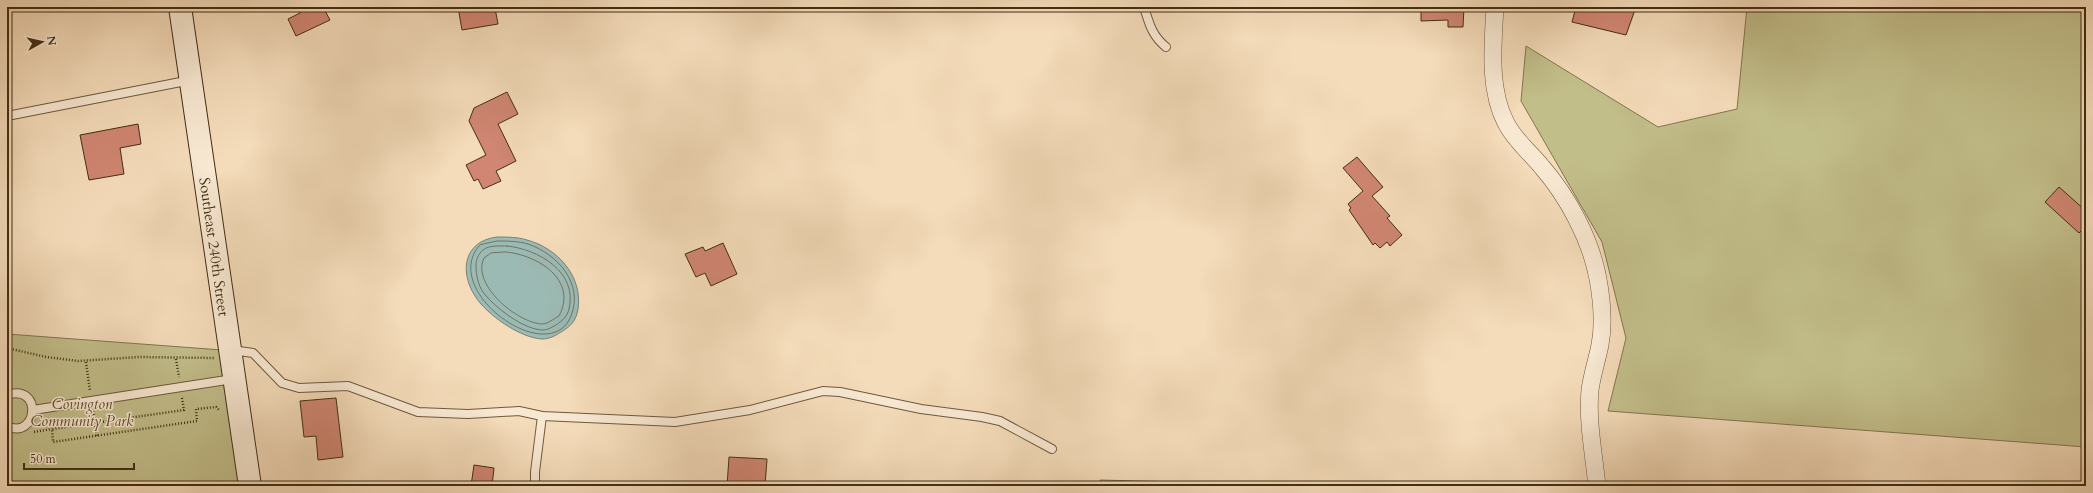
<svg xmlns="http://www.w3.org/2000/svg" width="2093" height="493" font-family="Cardo,serif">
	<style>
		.green { fill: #c2be8a; stroke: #82764e }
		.water { fill: #9cbab4; stroke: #788274 }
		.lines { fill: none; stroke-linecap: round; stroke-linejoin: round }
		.shore { stroke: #6f7464; stroke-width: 1 }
		.building { fill: #d08672; stroke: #422e13 }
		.service-casing { stroke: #6e593c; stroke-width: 10 }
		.minor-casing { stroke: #6e593c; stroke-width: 18 }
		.secondary-casing { stroke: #422e13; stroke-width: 24 }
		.path { stroke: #422e13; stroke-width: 2.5; stroke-dasharray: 1 2; stroke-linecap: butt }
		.service { stroke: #f8e8d2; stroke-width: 8 }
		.minor { stroke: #f8e8d2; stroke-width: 17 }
		.secondary { stroke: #f8e8d2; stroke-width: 22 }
		.labels { text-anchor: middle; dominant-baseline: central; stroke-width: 3; stroke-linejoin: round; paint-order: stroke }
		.street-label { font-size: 15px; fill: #422e13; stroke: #f8e8d2 }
		.park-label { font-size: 15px; font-style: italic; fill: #5c4b2b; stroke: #f8e8d2 }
	</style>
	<rect width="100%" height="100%" fill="#f4dbb9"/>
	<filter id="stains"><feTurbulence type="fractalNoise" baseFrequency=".005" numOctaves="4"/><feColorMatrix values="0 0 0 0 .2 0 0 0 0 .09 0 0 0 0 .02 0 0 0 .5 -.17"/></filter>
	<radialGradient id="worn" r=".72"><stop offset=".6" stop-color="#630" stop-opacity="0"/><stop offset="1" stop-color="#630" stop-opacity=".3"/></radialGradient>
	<!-- green -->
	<g class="green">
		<polygon points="1747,7 2086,7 2086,447 1608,411 1626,338 1602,242 1521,101 1526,46 1658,127 1737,109"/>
		<polygon points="7,334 222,350 243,486 7,486"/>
		<polygon points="1100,480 1332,486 1102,486"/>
	</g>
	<!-- water -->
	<path class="water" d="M 497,237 C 507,237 518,237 527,240 C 557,248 583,276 578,309 C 576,321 571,326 561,332 C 555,336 549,339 542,339 C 520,338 486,314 475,296 C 459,271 464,241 497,237 Z"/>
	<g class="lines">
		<!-- shore -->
		<g class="shore">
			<path d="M 497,241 C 507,241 518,241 528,244 C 557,254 584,283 571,316 C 549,370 438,290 480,245 Z"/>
			<path d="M 507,246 C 537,249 578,271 569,309 C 567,317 563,320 556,325 C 552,327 548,330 543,330 C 524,330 494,307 483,292 C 478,285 476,274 476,266 C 476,260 478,254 483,250 C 489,245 499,246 507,246 Z"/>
			<path d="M 506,252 C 538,255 578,280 559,316 C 553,319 548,324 542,324 C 518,323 471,285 484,258 L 491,253 Z"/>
		</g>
	</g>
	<!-- building -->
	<g class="building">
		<polygon points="297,7 323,7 330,20 296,36 288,19 300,13"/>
		<polygon points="458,7 483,7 484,10 495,8 498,24 462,30"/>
		<polygon points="1421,7 1464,7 1463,27 1448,27 1448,20 1421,21"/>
		<polygon points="1576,7 1636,7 1626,35 1572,22"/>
		<polygon points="507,92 518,114 498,124 516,161 496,171 501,181 483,189 478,179 474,181 466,165 486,155 469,121 474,108"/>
		<polygon points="138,124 141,144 120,148 124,174 89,180 80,135"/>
		<polygon points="1357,157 1383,187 1372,196 1390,216 1387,218 1402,235 1390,246 1387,242 1380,248 1375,243 1373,245 1349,210 1351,208 1348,204 1363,191 1343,168"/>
		<polygon points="2059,187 2086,211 2086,226 2079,233 2045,202"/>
		<polygon points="723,243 737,274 711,286 705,273 696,277 685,254 703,247 705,251"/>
		<polygon points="336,398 343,457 318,460 316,436 304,437 300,401"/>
		<polygon points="729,457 767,459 765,486 727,486"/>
		<polygon points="474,465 494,468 492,486 471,486"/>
	</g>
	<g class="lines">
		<defs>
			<g id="service">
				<path d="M 1144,7 C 1149,23 1152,36 1166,47"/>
				<polyline points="7,116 191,80"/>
				<polyline points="232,350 253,353 282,383 299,388 348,386 418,412 468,414 519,411 542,416 675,422 750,410 823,391 840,392 921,409 982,417 1000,421 1052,449"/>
				<path d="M 7,395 C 44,383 37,441 7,426"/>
				<polyline points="33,410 233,379"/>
				<polyline points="535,486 535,472 542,416"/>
			</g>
			<path id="minor" d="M 1495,7 C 1493,44 1488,89 1506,123 C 1515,141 1530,152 1542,167 C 1568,197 1591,240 1598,279 C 1602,301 1604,324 1600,345 C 1597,360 1592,375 1590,390 C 1587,421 1594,455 1597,486"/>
			<polyline id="secondary" points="180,7 250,486"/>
		</defs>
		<!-- service casing -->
		<use href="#service" class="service-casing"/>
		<!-- minor casing -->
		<use href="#minor" class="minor-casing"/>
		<!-- secondary casing -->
		<use href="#secondary" class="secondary-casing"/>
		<!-- path -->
		<g class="path">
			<polyline points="7,348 46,357 78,361 139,357 214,358"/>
			<polyline points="176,359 179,377"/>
			<polyline points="86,362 90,391"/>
			<polyline points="182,398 184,410 52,429 53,442 197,421 196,409 216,407 220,411"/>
			<polyline points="93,411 97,436"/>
			<polyline points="34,432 52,429"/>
			<polyline points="1431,485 1447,484 1463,486"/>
		</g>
		<!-- service -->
		<use href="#service" class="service"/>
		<!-- minor -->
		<use href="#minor" class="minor"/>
		<!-- secondary -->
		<use href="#secondary" class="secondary"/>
	</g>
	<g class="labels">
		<!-- street labels -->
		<g class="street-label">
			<text transform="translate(214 247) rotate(82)">Southeast 240th Street</text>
		</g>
		<!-- park labels -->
		<g class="park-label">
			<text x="82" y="404">Covington<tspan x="82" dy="17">Community Park</tspan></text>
		</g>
	</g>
	<!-- margin -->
	<rect width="2093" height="493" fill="none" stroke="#f4dbb9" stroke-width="24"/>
	<rect x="8" y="8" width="2077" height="477" fill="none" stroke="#422e13" stroke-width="2"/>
	<rect x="12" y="12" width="2069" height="469" fill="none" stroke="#422e13"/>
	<!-- north arrow -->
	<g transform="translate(42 42) rotate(82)" stroke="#f8e8d2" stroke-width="3" paint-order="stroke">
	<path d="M0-3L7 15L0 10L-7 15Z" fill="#422e13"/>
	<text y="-6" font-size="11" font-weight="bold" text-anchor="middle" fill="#422e13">N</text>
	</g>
	<!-- scale -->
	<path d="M24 463v6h110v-6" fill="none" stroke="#422e13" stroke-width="2"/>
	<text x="30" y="463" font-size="12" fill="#422e13" stroke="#f8e8d2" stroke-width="3" paint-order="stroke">50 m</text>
	<rect width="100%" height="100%" filter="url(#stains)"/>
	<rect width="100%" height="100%" fill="url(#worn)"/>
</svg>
